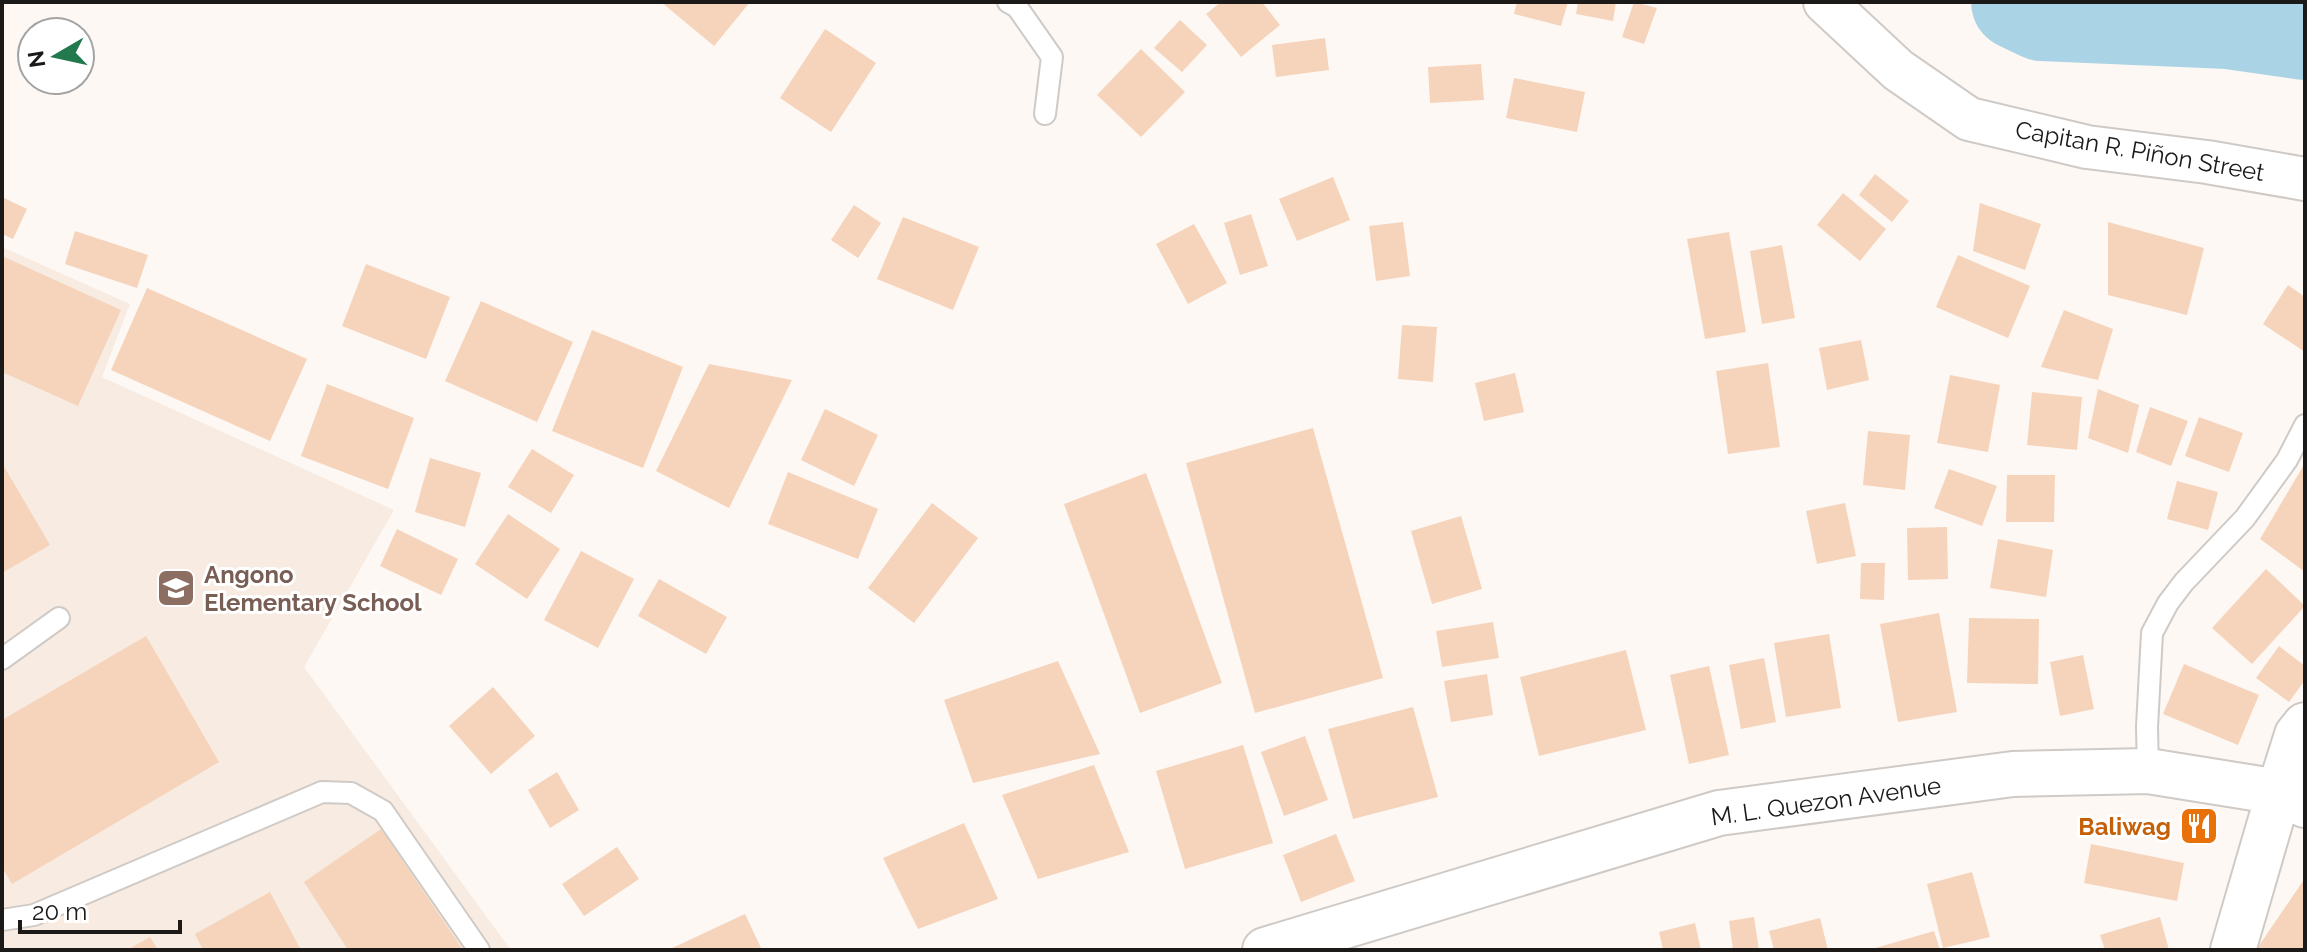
<svg xmlns="http://www.w3.org/2000/svg" width="2307" height="952" font-family="Raleway,sans-serif">
	<style>
		.built { fill: #f8ebe2 }
		.lines { fill: none; stroke-linecap: round; stroke-linejoin: round }
		.river { stroke: #aad3e6; stroke-width: 96 }
		.building { fill: #f6d4bb }
		.lane-casing { stroke: #cfcac6; stroke-width: 24 }
		.street-casing { stroke: #cfcac6; stroke-width: 46 }
		.secondary-casing { stroke: #cfcac6; stroke-width: 48 }
		.lane { stroke: #fff; stroke-width: 20 }
		.street { stroke: #fff; stroke-width: 42 }
		.secondary { stroke: #fff; stroke-width: 44 }
		.labels { text-anchor: middle; dominant-baseline: central; stroke-width: 6; stroke-linejoin: round; paint-order: stroke }
		.street-label { font-size: 24px; fill: #1c1a18; stroke: #fff }
		.education-label { font-size: 24px; font-weight: bold; fill: #785e54; stroke: #fff; text-anchor: start }
		.food-label { font-size: 24px; font-weight: bold; fill: #c56008; stroke: #fff; text-anchor: end }
	</style>
	<rect width="100%" height="100%" fill="#fdf8f4"/>
	<!-- built -->
	<polygon class="built" points="2,247 130,304 102,377 394,510 304,667 511,950 2,950"/>
	<g class="lines">
		<!-- river -->
		<polyline class="river" points="2019,2 2042,13 2228,21 2305,32"/>
	</g>
	<!-- building -->
	<g class="building">
		<polygon points="661,2 750,2 714,46"/>
		<polygon points="1221,2 1262,2 1280,25 1241,57 1206,14"/>
		<polygon points="1517,2 1568,2 1561,26 1514,14"/>
		<polygon points="1578,2 1616,2 1613,21 1576,14"/>
		<polygon points="1634,2 1657,8 1644,44 1622,37"/>
		<polygon points="1180,20 1207,45 1182,72 1154,48"/>
		<polygon points="825,29 876,63 831,132 780,98"/>
		<polygon points="1325,38 1329,70 1276,77 1272,45"/>
		<polygon points="1141,49 1185,92 1141,137 1097,95"/>
		<polygon points="1481,64 1484,100 1430,103 1428,67"/>
		<polygon points="1514,78 1585,92 1577,132 1506,118"/>
		<polygon points="1875,174 1909,201 1892,222 1859,195"/>
		<polygon points="1333,177 1350,220 1297,241 1279,199"/>
		<polygon points="1843,193 1886,229 1860,261 1817,225"/>
		<polygon points="2,197 27,209 13,239 2,234"/>
		<polygon points="1980,203 2041,224 2025,270 1973,251"/>
		<polygon points="854,205 881,223 858,258 831,240"/>
		<polygon points="1251,214 1268,266 1240,275 1224,223"/>
		<polygon points="903,217 979,247 953,310 877,279"/>
		<polygon points="1403,222 1410,276 1376,281 1369,226"/>
		<polygon points="2108,222 2204,248 2187,315 2108,295"/>
		<polygon points="1194,224 1227,283 1188,304 1156,244"/>
		<polygon points="75,231 148,255 137,288 65,264"/>
		<polygon points="1729,232 1746,332 1705,339 1687,239"/>
		<polygon points="1782,245 1795,318 1762,324 1750,251"/>
		<polygon points="1958,255 2030,286 2008,338 1936,307"/>
		<polygon points="2,256 121,310 78,406 2,372"/>
		<polygon points="366,264 450,297 426,359 342,326"/>
		<polygon points="2288,285 2305,297 2305,352 2263,324"/>
		<polygon points="147,288 307,359 270,441 111,370"/>
		<polygon points="481,301 573,342 537,422 445,381"/>
		<polygon points="2064,310 2113,329 2098,380 2041,367"/>
		<polygon points="1402,325 1437,327 1433,382 1398,379"/>
		<polygon points="592,330 683,367 643,468 552,431"/>
		<polygon points="1861,340 1869,380 1827,390 1819,348"/>
		<polygon points="1768,363 1780,447 1728,454 1716,371"/>
		<polygon points="709,364 792,380 729,508 656,471"/>
		<polygon points="1515,373 1524,412 1484,421 1475,383"/>
		<polygon points="1950,375 2000,385 1988,452 1937,443"/>
		<polygon points="327,384 414,418 388,489 301,456"/>
		<polygon points="2098,389 2139,405 2128,453 2088,438"/>
		<polygon points="2032,392 2082,397 2077,450 2027,445"/>
		<polygon points="2150,407 2188,421 2171,466 2136,452"/>
		<polygon points="825,409 878,435 854,486 801,460"/>
		<polygon points="2199,417 2243,433 2229,472 2185,456"/>
		<polygon points="1313,428 1383,678 1255,713 1186,463"/>
		<polygon points="1868,431 1910,435 1905,490 1863,485"/>
		<polygon points="532,449 574,475 551,513 508,487"/>
		<polygon points="430,458 481,473 465,527 415,512"/>
		<polygon points="2,463 50,545 2,573"/>
		<polygon points="2305,463 2305,572 2260,539"/>
		<polygon points="1949,469 1997,486 1982,526 1934,508"/>
		<polygon points="788,472 878,509 858,559 768,524"/>
		<polygon points="1146,473 1222,683 1140,713 1064,504"/>
		<polygon points="2007,475 2055,475 2054,522 2006,522"/>
		<polygon points="2177,481 2218,492 2208,530 2167,519"/>
		<polygon points="932,503 978,538 914,623 868,588"/>
		<polygon points="1845,503 1856,556 1817,564 1806,511"/>
		<polygon points="508,514 560,549 527,599 475,564"/>
		<polygon points="1461,516 1482,589 1432,604 1411,531"/>
		<polygon points="1947,527 1948,579 1908,580 1907,528"/>
		<polygon points="397,529 458,559 441,595 380,566"/>
		<polygon points="1998,539 2053,550 2046,597 1990,588"/>
		<polygon points="581,551 634,579 598,648 544,620"/>
		<polygon points="1861,563 1885,563 1884,600 1860,599"/>
		<polygon points="2266,569 2305,606 2252,664 2212,628"/>
		<polygon points="659,579 727,617 706,654 638,616"/>
		<polygon points="1939,613 1957,712 1898,722 1880,624"/>
		<polygon points="1969,618 2039,619 2038,684 1967,683"/>
		<polygon points="1493,622 1499,658 1442,667 1436,631"/>
		<polygon points="1829,634 1841,708 1786,717 1774,643"/>
		<polygon points="146,636 219,762 12,884 2,867 2,720"/>
		<polygon points="2279,646 2305,666 2305,680 2289,702 2256,678"/>
		<polygon points="1626,650 1646,730 1539,756 1520,677"/>
		<polygon points="2083,655 2094,709 2060,716 2050,662"/>
		<polygon points="1764,658 1776,722 1741,729 1729,665"/>
		<polygon points="1058,661 1100,754 973,783 944,700"/>
		<polygon points="2184,664 2259,695 2238,745 2163,714"/>
		<polygon points="1709,666 1729,755 1689,764 1670,675"/>
		<polygon points="1487,674 1493,715 1451,722 1444,681"/>
		<polygon points="493,687 535,736 491,774 449,726"/>
		<polygon points="1413,707 1438,797 1353,819 1328,729"/>
		<polygon points="1305,736 1328,800 1284,816 1261,752"/>
		<polygon points="1243,745 1273,843 1185,869 1156,771"/>
		<polygon points="1094,765 1129,852 1038,879 1002,795"/>
		<polygon points="557,772 579,810 550,828 528,790"/>
		<polygon points="964,823 998,899 918,929 883,858"/>
		<polygon points="381,829 463,950 348,950 304,882"/>
		<polygon points="1336,834 1355,881 1301,902 1283,855"/>
		<polygon points="2091,844 2184,863 2177,901 2084,883"/>
		<polygon points="617,847 639,879 584,916 562,884"/>
		<polygon points="1972,872 1990,937 1943,948 1927,884"/>
		<polygon points="2305,878 2305,950 2256,950"/>
		<polygon points="270,892 301,950 203,950 195,934"/>
		<polygon points="745,914 762,950 668,950"/>
		<polygon points="1754,917 1759,950 1733,950 1729,921"/>
		<polygon points="2160,917 2169,950 2105,950 2100,935"/>
		<polygon points="1820,918 1828,950 1774,950 1769,931"/>
		<polygon points="1695,923 1701,950 1663,950 1659,932"/>
		<polygon points="1934,931 1940,950 1872,950 1872,949"/>
		<polygon points="150,937 158,950 127,950"/>
	</g>
	<g class="lines">
		<defs>
			<g id="lane">
				<polyline points="1008,2 1017,7 1052,57 1045,114"/>
				<polyline points="2,659 59,618"/>
				<polyline points="2148,771 2147,727 2152,633 2168,603 2184,582 2245,518 2287,460 2305,425"/>
				<polyline points="2,920 34,915 322,792 351,793 383,811 479,950"/>
			</g>
			<polyline id="street" points="1825,2 1898,70 1969,119 2087,147 2207,162 2305,179"/>
			<g id="secondary">
				<polyline points="1265,950 1719,813 2013,774 2148,771 2279,792 2305,805"/>
				<polyline points="2233,950 2279,792 2297,735 2305,725"/>
			</g>
		</defs>
		<!-- lane casing -->
		<use href="#lane" class="lane-casing"/>
		<!-- street casing -->
		<use href="#street" class="street-casing"/>
		<!-- secondary casing -->
		<use href="#secondary" class="secondary-casing"/>
		<!-- lane -->
		<use href="#lane" class="lane"/>
		<!-- street -->
		<use href="#street" class="street"/>
		<!-- secondary -->
		<use href="#secondary" class="secondary"/>
	</g>
	<!-- icons -->
	<defs>
		<symbol id="school-square" viewBox="-11 -11 22 22"><rect x="-9" y="-9" width="18" height="18" rx="4" fill="#8d6e63" stroke="#fff"/><path d="M0-5L7-2L0 1L-7-2ZM-4 1L0 2.5L4 1V4Q0 6-4 4Z" fill="#fff"/></symbol>
		<symbol id="restaurant-square" viewBox="-11 -11 22 22"><rect x="-9" y="-9" width="18" height="18" rx="4" fill="#e8710a" stroke="#fff"/><path d="M-5-6h1v4h1v-4h1v4h1v-4h1v5L-1.5 .5V6h-2V.5L-5-1ZM5-6V6H3V1.5H1.5Q1.5-4 5-6Z" fill="#fff"/></symbol>
	</defs>
	<g fill-rule="evenodd">
		<use href="#school-square" x="154" y="566" width="44" height="44"/>
		<use href="#restaurant-square" x="2177" y="804" width="44" height="44"/>
	</g>
	<g class="labels">
		<!-- street labels -->
		<g class="street-label">
			<text transform="translate(2140 151) rotate(10)">Capitan R. Piñon Street</text>
			<text transform="translate(1826 801) rotate(-8)">M. L. Quezon Avenue</text>
		</g>
		<!-- education labels -->
		<g class="education-label">
			<text x="204" y="574">Angono<tspan x="204" dy="28">Elementary School</tspan></text>
		</g>
		<!-- food labels -->
		<g class="food-label">
			<text x="2171" y="826">Baliwag</text>
		</g>
	</g>
	<!-- border -->
	<rect width="2307" height="952" fill="none" stroke="#1c1a18" stroke-width="8"/>
	<!-- north arrow -->
	<g transform="translate(56 56) rotate(261)"><circle r="38" fill="#ffffff" stroke="#a4a3a3" stroke-width="2"/>
	<path d="M0-6L14 30L0 20L-14 30Z" fill="#22794d"/>
	<text y="-12" font-size="22" font-weight="bold" text-anchor="middle" fill="#1c1a18">N</text>
	</g>
	<!-- scale -->
	<path d="M20 920v12h160v-12" fill="none" stroke="#1c1a18" stroke-width="4"/>
	<text x="32" y="920" font-size="24" fill="#1c1a18" stroke="#ffffff" stroke-width="6" paint-order="stroke">20 m</text>
</svg>
